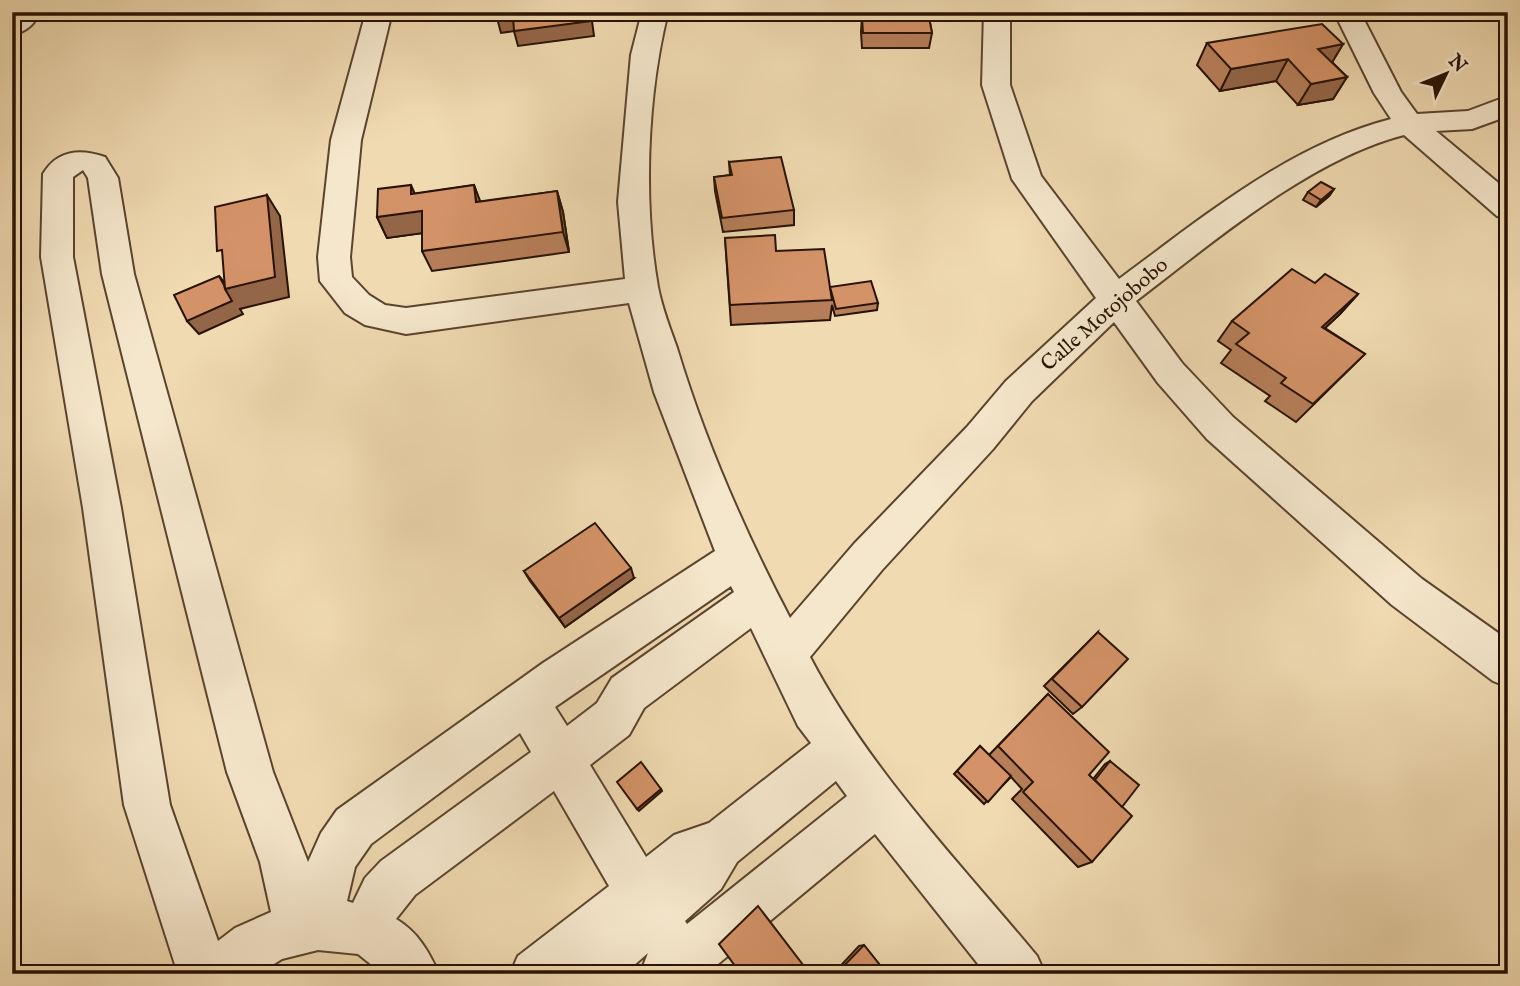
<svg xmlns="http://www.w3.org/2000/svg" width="1520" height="986" font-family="'IM FELL English',serif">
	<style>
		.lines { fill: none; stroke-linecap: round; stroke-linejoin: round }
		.minor-casing { stroke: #5a442e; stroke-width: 4 }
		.minor { fill: #f5e7cc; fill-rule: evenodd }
		.wall { fill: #b57e59; stroke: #281203; stroke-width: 2 }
		.shaded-wall { fill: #946648; stroke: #281203; stroke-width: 2 }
		.building { fill: #d39267; stroke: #281203; stroke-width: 2 }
		.labels { text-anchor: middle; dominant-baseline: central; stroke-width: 5; stroke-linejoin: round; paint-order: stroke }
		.street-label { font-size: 21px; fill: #281203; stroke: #f5e7cc }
	</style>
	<rect width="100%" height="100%" fill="#f0dab1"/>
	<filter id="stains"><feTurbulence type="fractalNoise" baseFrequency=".00286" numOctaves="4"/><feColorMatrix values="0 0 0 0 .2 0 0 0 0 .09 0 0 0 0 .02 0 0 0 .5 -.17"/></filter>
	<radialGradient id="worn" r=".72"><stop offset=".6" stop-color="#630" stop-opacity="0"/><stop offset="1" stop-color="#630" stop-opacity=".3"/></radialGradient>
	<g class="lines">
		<defs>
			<g id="minor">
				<path d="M 13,12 L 39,12 C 35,25 25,32 12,35 Z"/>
				<path d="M 366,12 L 392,12 L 361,140 L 350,257 L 352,277 L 369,295 L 385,305 L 406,308 L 625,279 L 618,202 L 631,55 L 642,12 L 668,12 C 647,96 643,202 658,287 C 662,308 670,328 677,348 C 705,441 745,532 790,618 L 854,544 L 967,427 L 1006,381 L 1096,298 L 1012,179 L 982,85 L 984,12 L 1010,12 L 1010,85 L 1041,176 L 1119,279 C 1202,218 1289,145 1391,119 L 1374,93 L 1334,12 L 1360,12 L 1401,92 L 1417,114 L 1468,111 L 1508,96 L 1508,116 L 1472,129 L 1436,131 L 1508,191 L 1508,219 L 1497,216 L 1404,135 C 1310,159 1212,243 1136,301 L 1182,363 L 1233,417 L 1422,579 L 1508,640 L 1508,687 L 1493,681 L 1392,605 L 1207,439 L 1158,383 L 1114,322 L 1032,401 L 993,449 L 882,570 L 810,657 C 868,768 958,861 1037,956 L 1045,974 L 986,974 L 875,834 L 706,974 L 640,974 L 648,953 L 624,974 L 510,974 L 518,956 L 609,886 L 554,791 L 415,895 L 396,919 C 418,932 429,952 439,974 L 383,974 L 358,954 L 318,950 L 282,959 L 258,974 L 178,974 L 124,805 L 83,508 L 41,257 L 43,174 C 58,149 81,149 105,157 L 118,178 L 134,274 L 273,772 L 308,862 L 321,833 L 337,810 L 543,663 L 715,551 L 654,392 L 629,303 L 406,334 L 365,325 L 345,313 L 320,281 L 318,257 L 331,140 ZM 83,170 L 88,178 L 102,274 L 227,772 L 260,862 L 271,912 L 235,928 L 218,941 L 170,805 L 121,508 L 73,257 L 73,177 ZM 731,586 L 734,592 L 612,678 L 597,703 L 567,726 L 555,707 ZM 751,628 L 798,726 L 811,743 L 709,823 L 674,835 L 646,857 L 590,765 L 629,735 L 644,708 ZM 520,733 L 531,752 L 381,861 L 365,878 L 353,903 L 347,901 L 355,867 L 371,844 ZM 836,781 L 847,796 L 687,924 L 685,921 L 721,889 L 737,862 Z"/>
			</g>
		</defs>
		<!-- minor casing -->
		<use href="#minor" class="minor-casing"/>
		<!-- minor -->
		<use href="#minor" class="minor"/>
	</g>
	<!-- wall -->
	<g class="wall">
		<polygon points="891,12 928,12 932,33 929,48 862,48 861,32 862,17 890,17"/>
		<polygon points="1207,43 1343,44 1332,62 1347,77 1333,99 1298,105 1276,81 1220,91 1197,65"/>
		<polygon points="729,162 794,210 794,225 723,232 715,191 714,177 730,175"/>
		<polygon points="474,185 480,202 557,191 563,212 569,252 432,271 422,251 422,233 387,238 377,217 415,194"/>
		<polygon points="1334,189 1329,196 1316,207 1303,200 1308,192"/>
		<polygon points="725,238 776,251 830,287 878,303 877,310 835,316 832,305 830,320 731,325"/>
		<polygon points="1315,283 1358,294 1340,314 1325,328 1365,354 1296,422 1265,401 1270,396 1221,363 1231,350 1218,341 1232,321"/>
		<polygon points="524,571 634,578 565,627 530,581"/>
		<polygon points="1098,632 1082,707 1073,714 1044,686"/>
		<polygon points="1048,694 1089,775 1093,779 1105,764 1110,761 1122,807 1092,862 1078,867 1012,799 1022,789 1011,777 984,804 954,774 980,746 989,755"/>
		<polygon points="864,945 887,974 833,974 859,946"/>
	</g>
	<!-- shaded-wall -->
	<g class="shaded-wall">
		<polygon points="513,16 592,21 594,36 518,46 514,31 501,33 497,18"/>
		<polygon points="1343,44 1330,66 1318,49"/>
		<polygon points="1288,59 1276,81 1220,91 1231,69"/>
		<polygon points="1347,77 1333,99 1298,105 1311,84"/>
		<polygon points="411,185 431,232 387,238 377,217 411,194"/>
		<polygon points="474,185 482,206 476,202"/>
		<polygon points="1334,189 1329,196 1316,207 1321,200"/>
		<polygon points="557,191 563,212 569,252 563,232"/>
		<polygon points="267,195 280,216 289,297 240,309 243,314 199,334 187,321 225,289 219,276 229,288"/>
		<polygon points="1358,294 1340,314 1306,346 1322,327"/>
		<polygon points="631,568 634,578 565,627 559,618"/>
		<polygon points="661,789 662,791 639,811 637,809"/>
	</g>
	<!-- building -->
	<g class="building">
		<polygon points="496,12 590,12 592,21 514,31 513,16 497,18"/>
		<polygon points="893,12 928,12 932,33 863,33 862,17 894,17"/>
		<polygon points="1322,24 1343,44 1318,49 1347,77 1311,84 1288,59 1231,69 1207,43"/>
		<polygon points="781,157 794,210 722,218 714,177 732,175 729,162"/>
		<polygon points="1321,182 1334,189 1321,200 1308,192"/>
		<polygon points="411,185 411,194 474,185 476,202 557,191 563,232 422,251 422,211 377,217 378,189"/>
		<polygon points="267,195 275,277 225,289 222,250 217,251 215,207"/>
		<polygon points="775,235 776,251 824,249 832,300 730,305 725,238"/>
		<polygon points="1292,269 1315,283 1325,274 1358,294 1322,327 1365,354 1313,404 1281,383 1286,378 1236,344 1249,333 1232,321"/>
		<polygon points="219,276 224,285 225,289 232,301 187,321 174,295"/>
		<polygon points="871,281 878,303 836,309 830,287"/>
		<polygon points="595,523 631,568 559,618 524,571"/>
		<polygon points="1098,632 1128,659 1082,707 1052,679"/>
		<polygon points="1048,694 1109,752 1089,775 1132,816 1092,862 1023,792 1033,782 998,746"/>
		<polygon points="980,746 1011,776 988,802 957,771"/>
		<polygon points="1110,761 1139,785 1122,807 1095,780"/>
		<polygon points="641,762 661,789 637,809 617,782"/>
		<polygon points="758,906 810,974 741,974 719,944"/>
		<polygon points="864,945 887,974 836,974"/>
	</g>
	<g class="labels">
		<!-- street labels -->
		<g class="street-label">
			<text transform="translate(1105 315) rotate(-41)">Calle Motojobobo</text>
		</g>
	</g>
	<!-- margin -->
	<rect width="1520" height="986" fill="none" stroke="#f0dab1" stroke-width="42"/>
	<rect x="14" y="14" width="1492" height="958" fill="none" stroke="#281203" stroke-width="3.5"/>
	<rect x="21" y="21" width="1478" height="944" fill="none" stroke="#281203" stroke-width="2"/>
	<!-- north arrow -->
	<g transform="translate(1446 74) rotate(47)" stroke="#f5e7cc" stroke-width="5" paint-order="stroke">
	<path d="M0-5L12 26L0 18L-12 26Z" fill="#281203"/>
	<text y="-10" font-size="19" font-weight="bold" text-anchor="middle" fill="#281203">N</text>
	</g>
	<rect width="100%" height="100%" filter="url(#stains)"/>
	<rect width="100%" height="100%" fill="url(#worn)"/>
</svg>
